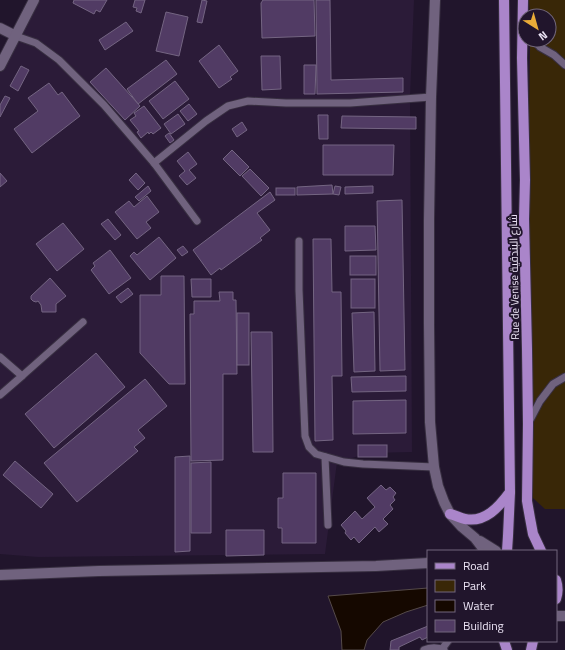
<svg xmlns="http://www.w3.org/2000/svg" width="565" height="650" font-family="'Titillium Web',Cairo,sans-serif">
	<style>
		.built { fill: #2b1b38 }
		.green { fill: #392707 }
		.water { fill: #150800; stroke: #554a49 }
		.building { fill: #513b64; stroke: #746582 }
		.lines { fill: none; stroke-linecap: round; stroke-linejoin: round }
		.lane-casing { stroke: #382f41; stroke-width: 9 }
		.street-casing { stroke: #382f41; stroke-width: 12 }
		.secondary-casing { stroke: #382f41; stroke-width: 12 }
		.primary-casing { stroke: #382f41; stroke-width: 12 }
		.lane { stroke: #70627e; stroke-width: 7 }
		.street { stroke: #70627e; stroke-width: 10 }
		.secondary { stroke: #70627e; stroke-width: 10 }
		.primary { stroke: #aa85ca; stroke-width: 10 }
		.labels { text-anchor: middle; dominant-baseline: central; stroke-width: 4; stroke-linejoin: round; paint-order: stroke }
		.street-label { font-size: 11px; fill: #ebe3f4; stroke: #21152c }
	</style>
	<rect width="100%" height="100%" fill="#21152c"/>
	<!-- built -->
	<polygon class="built" points="34,0 414,0 410,97 412,452 370,453 337,462 325,554 38,557 0,554 0,62"/>
	<!-- green -->
	<polygon class="green" points="529,0 565,0 565,509 545,509 533,498 524,480 530,40 549,40 549,16 530,16"/>
	<!-- water -->
	<polygon class="water" points="428,588 428,605 406,612 383,622 367,640 364,650 342,650 341,631 328,596"/>
	<!-- building -->
	<g class="building">
		<polygon points="74,0 107,0 100,12 96,10 94,14 73,3"/>
		<polygon points="135,0 145,0 141,13 136,11 137,8 133,7"/>
		<polygon points="202,0 207,1 202,23 197,22"/>
		<polygon points="263,0 314,0 315,36 262,38 261,3"/>
		<polygon points="316,0 330,0 331,80 403,78 403,92 317,94"/>
		<polygon points="166,12 188,17 179,56 156,51"/>
		<polygon points="126,22 133,31 105,50 99,40"/>
		<polygon points="219,45 238,71 230,77 232,79 219,88 199,61"/>
		<polygon points="261,56 280,56 281,89 262,90"/>
		<polygon points="166,60 177,74 138,104 127,89"/>
		<polygon points="304,65 316,65 315,94 304,94"/>
		<polygon points="21,66 29,70 18,91 10,86"/>
		<polygon points="106,68 140,106 125,120 90,82"/>
		<polygon points="175,81 189,99 163,119 149,101"/>
		<polygon points="49,83 58,95 62,92 80,116 32,153 14,129 38,111 28,98"/>
		<polygon points="5,96 10,98 0,117 0,105"/>
		<polygon points="189,104 197,114 188,121 180,111"/>
		<polygon points="144,106 161,128 153,134 151,132 149,134 148,132 141,138 137,132 139,131 130,120 136,116 134,113"/>
		<polygon points="178,114 185,124 171,134 164,124"/>
		<polygon points="318,115 328,115 328,139 319,139"/>
		<polygon points="342,116 416,117 416,129 341,128"/>
		<polygon points="242,122 247,130 237,137 232,129"/>
		<polygon points="169,133 174,140 170,143 165,136"/>
		<polygon points="323,145 394,145 393,175 323,175"/>
		<polygon points="232,150 249,167 240,176 223,159"/>
		<polygon points="188,152 197,164 189,170 196,178 187,185 179,176 185,171 177,161"/>
		<polygon points="250,169 269,188 261,196 242,176"/>
		<polygon points="0,173 7,181 0,187"/>
		<polygon points="136,173 145,183 138,190 129,180"/>
		<polygon points="332,185 333,194 297,195 297,187"/>
		<polygon points="148,186 151,191 139,201 135,197"/>
		<polygon points="335,186 341,187 339,195 333,194"/>
		<polygon points="373,186 373,193 345,194 345,187"/>
		<rect x="276" y="188" width="19" height="7"/>
		<polygon points="270,192 275,200 257,213 270,230 260,238 262,240 221,270 220,268 211,275 193,250"/>
		<polygon points="147,196 159,212 146,222 151,228 137,239 115,212 129,201 134,207"/>
		<polygon points="402,200 405,370 380,371 377,201"/>
		<polygon points="108,219 121,235 115,240 101,224"/>
		<polygon points="63,223 84,249 57,271 36,244"/>
		<polygon points="345,226 375,226 376,250 345,251"/>
		<polygon points="159,237 176,258 150,280 130,256 134,252 137,255"/>
		<polygon points="313,239 331,239 332,292 341,292 342,376 332,376 333,440 315,441"/>
		<polygon points="183,246 188,252 182,256 177,250"/>
		<polygon points="110,250 131,278 109,294 91,270 95,266 93,263"/>
		<rect x="350" y="256" width="26" height="19"/>
		<polygon points="161,276 184,276 185,384 169,384 140,353 140,295 161,295"/>
		<polygon points="50,278 66,296 56,304 56,312 42,312 41,305 38,301 36,302 33,301 31,299 31,296"/>
		<polygon points="191,279 211,279 211,297 192,297"/>
		<rect x="351" y="279" width="24" height="29"/>
		<polygon points="128,288 133,294 121,303 116,297"/>
		<polygon points="219,292 233,292 233,300 236,300 237,374 223,374 223,460 191,461 190,314 194,314 194,301 220,301"/>
		<polygon points="374,312 375,371 354,372 352,313"/>
		<rect x="237" y="313" width="12" height="52"/>
		<polygon points="251,332 272,332 273,452 253,452"/>
		<polygon points="96,353 125,387 54,448 25,414"/>
		<polygon points="406,376 406,391 352,392 351,377"/>
		<polygon points="145,379 167,406 138,430 145,438 134,447 138,451 77,502 44,463"/>
		<polygon points="406,400 406,433 353,434 353,401"/>
		<rect x="358" y="445" width="29" height="12"/>
		<polygon points="190,456 190,551 175,552 175,457"/>
		<polygon points="15,461 53,494 41,508 3,475"/>
		<polygon points="211,462 211,533 191,533 191,463"/>
		<polygon points="283,473 316,473 316,543 282,543 282,528 278,528 278,498 283,498"/>
		<polygon points="381,485 386,490 390,487 396,493 393,497 395,500 390,505 393,509 383,519 388,524 379,532 375,527 359,543 354,537 351,540 345,533 346,531 341,525 355,511 362,519 375,507 367,498"/>
		<polygon points="226,530 264,530 264,555 226,556"/>
		<polygon points="428,626 428,637 422,640 420,637 399,647 399,650 390,650 391,641"/>
	</g>
	<g class="lines">
		<defs>
			<g id="lane">
				<polyline points="16,36 36,43 59,60 104,105 154,163 197,221"/>
				<polyline points="534,40 540,47 554,55 565,65"/>
				<polyline points="154,163 206,121 228,106 248,101 286,103 350,103 431,97"/>
				<polyline points="299,241 299,290 305,436 309,447 316,454 344,462 363,464 434,467"/>
				<polyline points="0,357 22,376 0,395"/>
				<polyline points="22,376 83,322"/>
				<polyline points="529,422 540,401 553,384 565,377"/>
				<polyline points="325,457 328,525"/>
				<polyline points="442,649 448,641"/>
				<path d="M 424,650 C 430,647 438,647 444,650"/>
			</g>
			<g id="street">
				<polyline points="435,0 431,97 429,220 429,324 430,422 434,467 438,486 444,502 450,514 462,527 475,538 485,551"/>
				<polyline points="0,28 16,36"/>
				<polyline points="0,66 34,0"/>
				<polyline points="480,541 496,551"/>
				<polyline points="556,616 565,616"/>
			</g>
			<polyline id="secondary" points="0,575 99,571 376,566 428,563"/>
			<g id="primary">
				<polyline points="504,0 510,492 508,536 507,551"/>
				<polyline points="523,0 522,58 525,180 524,219 527,349 528,424 527,501 530,518 533,534 541,551"/>
				<path d="M 450,514 C 455,515 460,518 465,519 C 485,523 499,507 510,492"/>
				<path d="M 556,580 C 558,586 558,593 556,599"/>
				<polyline points="504,641 507,650"/>
				<polyline points="531,650 533,641"/>
			</g>
		</defs>
		<!-- lane casing -->
		<use href="#lane" class="lane-casing"/>
		<!-- street casing -->
		<use href="#street" class="street-casing"/>
		<!-- secondary casing -->
		<use href="#secondary" class="secondary-casing"/>
		<!-- primary casing -->
		<use href="#primary" class="primary-casing"/>
		<!-- lane -->
		<use href="#lane" class="lane"/>
		<!-- street -->
		<use href="#street" class="street"/>
		<!-- secondary -->
		<use href="#secondary" class="secondary"/>
		<!-- primary -->
		<use href="#primary" class="primary"/>
	</g>
	<g class="labels">
		<!-- street labels -->
		<g class="street-label">
			<text transform="translate(514 277) rotate(-91)">Rue de Venise شارع البندقية</text>
		</g>
	</g>
	<!-- legend -->
	<rect x="427" y="550" width="130" height="92" fill="#21152c" stroke="#72677c"/>
	<rect x="435" y="563" width="20" height="6" fill="#aa85ca" stroke="#72677c"/>
	<text x="463" y="570" font-size="12" fill="#ebe3f4">Road</text>
	<rect x="435" y="580" width="20" height="12" fill="#392707" stroke="#72677c"/>
	<text x="463" y="590" font-size="12" fill="#ebe3f4">Park</text>
	<rect x="435" y="600" width="20" height="12" fill="#150800" stroke="#72677c"/>
	<text x="463" y="610" font-size="12" fill="#ebe3f4">Water</text>
	<rect x="435" y="620" width="20" height="12" fill="#513b64" stroke="#72677c"/>
	<text x="463" y="630" font-size="12" fill="#ebe3f4">Building</text>
	<!-- north arrow -->
	<g transform="translate(537 28) rotate(143)"><circle r="19" fill="#21152c" stroke="#72677c"/>
	<path d="M0-3L7 15L0 10L-7 15Z" fill="#e9ab38"/>
	<text y="-6" font-size="11" font-weight="bold" text-anchor="middle" fill="#ebe3f4">N</text>
	</g>
</svg>
